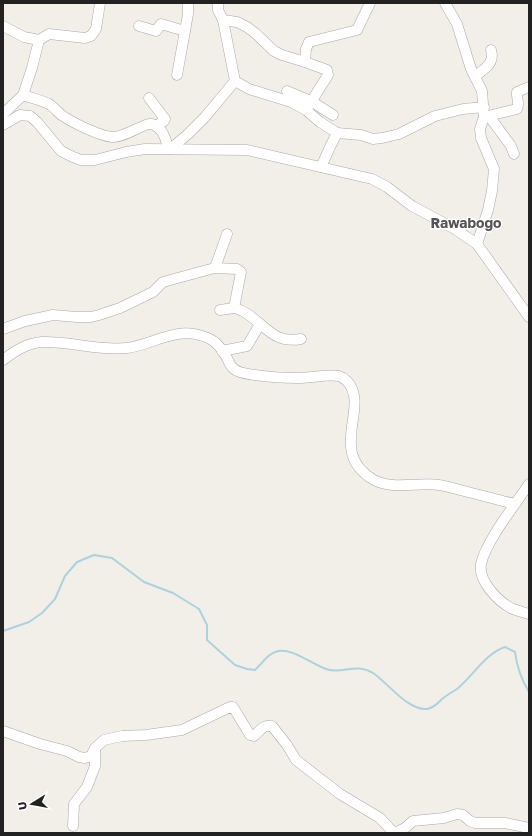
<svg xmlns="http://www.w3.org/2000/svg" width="532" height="836" font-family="'Golos Text',sans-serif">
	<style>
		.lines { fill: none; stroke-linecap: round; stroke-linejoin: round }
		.stream { stroke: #aad3df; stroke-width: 2 }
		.minor-casing { stroke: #a9a9a9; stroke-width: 11 }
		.minor { stroke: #fff; stroke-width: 10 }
		.labels { text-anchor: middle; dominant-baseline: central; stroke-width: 3; stroke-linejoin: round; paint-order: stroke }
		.quarter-label { font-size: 14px; font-weight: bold; fill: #555; stroke: #fff }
	</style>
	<rect width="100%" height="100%" fill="#f2efe9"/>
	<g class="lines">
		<!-- stream -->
		<path class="stream" d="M 3,631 L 29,622 L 42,613 L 55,599 L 65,576 L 77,562 L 94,555 L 112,558 L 144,582 L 173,593 L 199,609 L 207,625 L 207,640 L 235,665 L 247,669 L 255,670 C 263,663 267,654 278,651 C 293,648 311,664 326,669 C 342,675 355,662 373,673 C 387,682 408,711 427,709 C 434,708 438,703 442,699 C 447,695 452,692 457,689 C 472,677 486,653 505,647 L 515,652 C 517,668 521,679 529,692"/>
		<defs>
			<g id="minor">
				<polyline points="218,3 218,10 223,20 237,22 247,27 255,33 274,51 282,55 305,62 327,70 328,75 306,110"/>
				<polyline points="445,3 457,24 471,69 482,91 484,117 480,129 481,138 494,169 492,191 488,210 477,244"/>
				<polyline points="223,20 235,81 249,89 291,102 306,110 320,122 337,133 330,147 321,167"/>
				<polyline points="3,26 24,37 39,40"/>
				<polyline points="139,26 156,31 161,24 185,31 188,14 188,3"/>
				<polyline points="305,62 306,49 309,42 357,30 370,3"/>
				<polyline points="177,75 185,31"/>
				<path d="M 475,76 C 485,69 495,63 491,50"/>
				<polyline points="287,91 311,101 333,115"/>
				<path d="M 23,95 C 31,98 41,100 49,104 C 54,107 58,113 63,116 C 73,123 100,136 112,137 C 125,138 145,122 152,124 C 163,128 166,139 168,149"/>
				<polyline points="149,98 165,119 164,121 156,126"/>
				<polyline points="3,114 23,95 32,68 39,40 49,34 85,38 91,36 96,29 100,3"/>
				<polyline points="489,116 511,146 514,154"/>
				<path d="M 484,117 L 517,109 C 520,104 516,97 517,92 L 529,87"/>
				<polyline points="3,125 20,115 30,116 37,122 61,151 73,157 81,160 95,160 126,152 145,149 247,150 372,179 387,187 412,206 455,229 477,244 529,317"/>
				<polyline points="337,133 361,135 373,139 382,138 399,134 435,116 463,109 484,107"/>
				<polyline points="170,149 187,135 205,117 235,81"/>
				<polyline points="215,268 227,234"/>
				<polyline points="220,310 234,308"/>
				<path d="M 3,329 L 25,321 L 53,315 L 77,317 L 91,317 L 99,315 L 120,308 L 153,292 L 163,282 L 207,270 L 215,268 L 237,269 L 241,272 L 234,308 C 238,309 243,311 246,313 C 266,326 274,344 301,339"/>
				<polyline points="222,351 247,346 260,324"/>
				<path d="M 3,360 C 15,351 27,343 42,342 C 70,341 98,351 127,348 C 151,345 174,328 199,335 C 215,339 219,345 227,358 C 229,362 230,366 234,369 C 238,373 248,374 255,375 C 268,377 284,378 298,378 C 311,378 327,374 339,376 C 342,377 345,379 347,381 C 371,407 326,452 374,480 C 392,490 419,482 439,485 C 447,486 456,489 464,491 C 481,495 498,500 515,504"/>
				<path d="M 529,484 C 515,505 486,541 481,564 C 478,581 498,601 511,608 C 517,611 523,612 529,614"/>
				<path d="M 3,731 L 40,744 L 67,751 L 79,757 L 85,758 L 91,756 L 95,748 L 104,740 L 122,736 L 146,735 L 182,730 L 230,707 L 233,707 L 250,735 L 254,736 C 260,731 263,724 272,726 L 287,745 L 296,760 L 340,794 L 380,818 L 393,832 L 397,832 L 405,828 L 413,821 L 444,818 L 457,814 L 463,815 L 470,821 L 475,823 L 505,823 L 529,828"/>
				<polyline points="73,826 74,804 87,787 95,766 95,748"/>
			</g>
		</defs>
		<!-- minor casing -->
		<use href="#minor" class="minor-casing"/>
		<!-- minor -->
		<use href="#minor" class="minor"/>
	</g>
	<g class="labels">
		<!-- quarter labels -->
		<g class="quarter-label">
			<text x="466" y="222">Rawabogo</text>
		</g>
	</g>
	<!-- border -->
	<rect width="532" height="836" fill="none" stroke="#222222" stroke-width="8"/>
	<!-- north arrow -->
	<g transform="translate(32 804) rotate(259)" stroke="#ffffff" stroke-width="3" paint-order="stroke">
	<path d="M0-3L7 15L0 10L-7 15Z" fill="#222222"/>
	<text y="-6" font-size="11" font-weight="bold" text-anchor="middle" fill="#222222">U</text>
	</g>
</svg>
